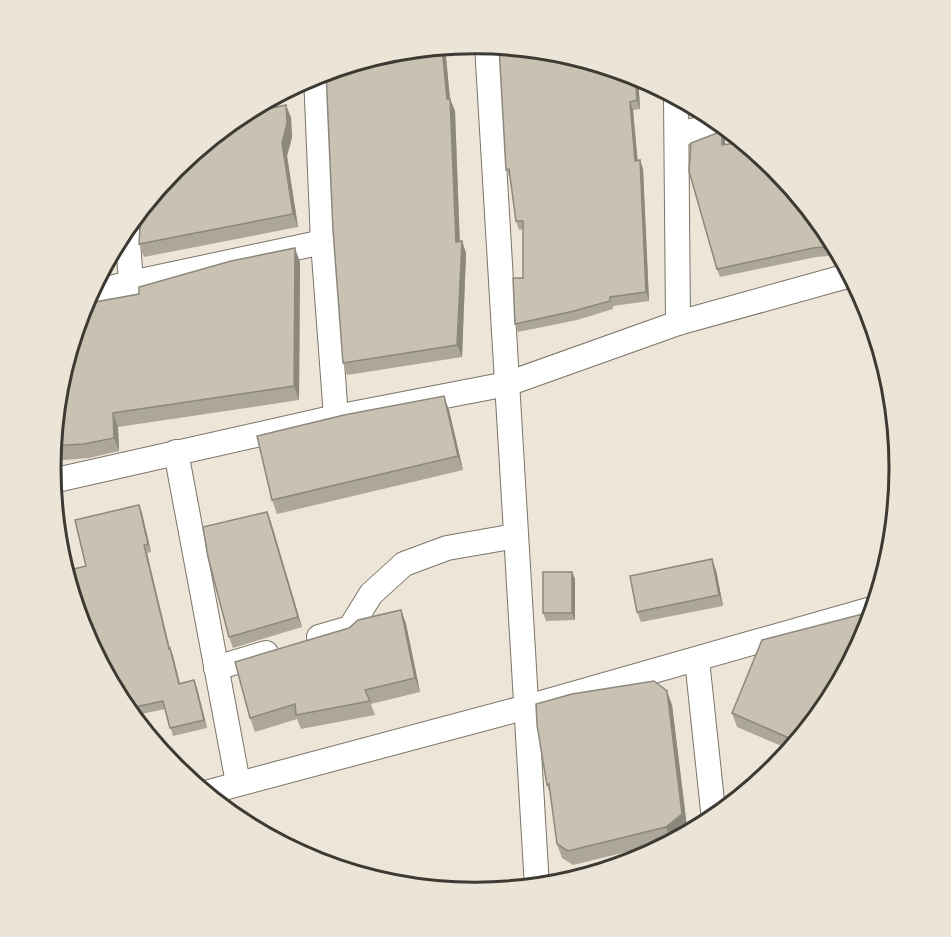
<svg xmlns="http://www.w3.org/2000/svg" width="951" height="937" font-family="'Fira Sans',sans-serif">
	<style>
		.lines { fill: none; stroke-linecap: round; stroke-linejoin: round }
		.minor-casing { stroke: #7b7467; stroke-width: 26 }
		.minor { stroke: #fff; stroke-width: 24 }
		.wall { fill: #ada79a }
		.shaded-wall { fill: #8d887d }
		.building { fill: #c9c2b3; stroke: #8d887d; stroke-width: 1.5 }
		.rim { fill: none; stroke: #3d3a34; stroke-width: 3 }
	</style>
	<rect width="100%" height="100%" fill="#ede5d7"/>
	<g class="lines">
		<defs>
			<g id="minor">
				<polyline points="487,45 537,887"/>
				<polyline points="316,75 323,242 336,417"/>
				<polyline points="676,96 678,323"/>
				<polyline points="677,134 723,124"/>
				<polyline points="127,227 131,283"/>
				<polyline points="90,293 131,283 323,242"/>
				<polyline points="176,452 238,783"/>
				<polyline points="52,481 336,417 507,384 678,323 851,275"/>
				<polyline points="319,637 350,628 371,594 404,564 447,548 516,536"/>
				<polyline points="697,660 714,820"/>
				<polyline points="216,668 266,653"/>
				<polyline points="205,793 527,707 875,608"/>
			</g>
		</defs>
		<!-- minor casing -->
		<use href="#minor" class="minor-casing"/>
		<!-- minor -->
		<use href="#minor" class="minor"/>
	</g>
	<!-- wall -->
	<g class="wall">
		<polygon points="445,46 450,99 455,111 460,242 462,241 466,253 462,357 347,375 343,363 393,52"/>
		<polygon points="559,52 638,76 640,109 633,110 638,161 640,160 643,169 649,301 613,306 613,309 577,320 518,332 515,324 523,278 523,229 519,230 516,221 510,178 506,170"/>
		<polygon points="277,95 277,107 286,105 291,118 292,137 287,156 298,227 144,257 139,244 240,115"/>
		<polygon points="725,140 725,145 829,233 841,255 816,257 720,277 717,269"/>
		<polygon points="300,262 299,400 118,427 119,451 89,458 51,461 59,385"/>
		<polygon points="449,410 463,470 277,514 272,500"/>
		<polygon points="139,505 142,513 151,552 147,553 170,648 173,656 180,684 194,680 197,688 207,728 173,736 165,709 132,716 122,704 86,566"/>
		<polygon points="267,512 302,627 233,648 229,637"/>
		<polygon points="716,570 723,606 641,622 637,612"/>
		<polygon points="572,572 575,579 575,620 546,621 543,613"/>
		<polygon points="401,610 406,624 420,692 371,704 375,715 301,729 297,719 255,732 250,718 349,628"/>
		<polygon points="672,705 687,827 671,841 573,865 562,858 557,844 550,794 547,785"/>
		<polygon points="829,705 791,750 737,727 732,713"/>
	</g>
	<!-- shaded-wall -->
	<g class="shaded-wall">
		<polygon points="445,46 450,100 450,99 455,111 460,254 456,242 442,47"/>
		<polygon points="635,75 638,76 640,109 637,100"/>
		<polygon points="277,95 277,122 272,108 272,98"/>
		<polygon points="630,102 633,110 638,169 635,161"/>
		<polygon points="286,105 291,118 292,137 287,156 298,227 293,214 282,143"/>
		<polygon points="722,131 725,140 726,154 722,145"/>
		<polygon points="640,160 643,169 649,301 646,292"/>
		<polygon points="462,241 466,253 462,357 457,345"/>
		<polygon points="295,248 300,262 299,400 294,386"/>
		<polygon points="444,396 449,410 463,470 458,456"/>
		<polygon points="113,413 118,427 119,451 114,438"/>
		<polygon points="139,505 142,513 151,552 148,544"/>
		<polygon points="267,512 271,522 302,627 298,617"/>
		<polygon points="144,545 147,553 171,657 169,649"/>
		<polygon points="712,559 716,570 723,606 719,595"/>
		<polygon points="572,572 575,579 575,620 572,613"/>
		<polygon points="401,610 406,624 420,692 415,678"/>
		<polygon points="170,648 173,656 182,692 179,684"/>
		<polygon points="194,680 197,688 207,728 204,720"/>
		<polygon points="667,691 672,705 687,827 671,841 666,827"/>
	</g>
	<!-- building -->
	<g class="building">
		<polygon points="499,46 559,52 635,75 637,100 630,102 635,161 640,160 646,292 610,297 610,301 574,311 515,324 513,278 523,278 523,221 516,221 509,169 506,170"/>
		<polygon points="442,47 447,99 450,99 456,242 462,241 457,345 343,363 333,230 326,72 393,52"/>
		<polygon points="272,98 272,108 286,105 287,123 282,143 293,214 139,244 141,210 175,168 240,115"/>
		<polygon points="722,131 722,145 744,142 776,168 829,233 836,246 813,248 717,269 689,171 691,143"/>
		<polygon points="295,248 294,386 113,413 114,438 84,444 53,446 59,385 84,304 139,294 139,287 231,261"/>
		<polygon points="444,396 458,456 272,500 257,436 344,415"/>
		<polygon points="139,505 148,544 144,545 169,649 170,648 179,684 194,680 204,720 170,728 163,701 126,709 122,704 83,631 65,571 86,566 75,520"/>
		<polygon points="267,512 298,617 229,637 208,557 203,527"/>
		<polygon points="712,559 719,595 637,612 630,576"/>
		<rect x="543" y="572" width="29" height="41"/>
		<polygon points="401,610 415,678 365,690 370,701 296,715 295,704 250,718 235,662 349,628 358,620"/>
		<polygon points="874,611 868,631 829,705 798,742 732,713 762,640"/>
		<polygon points="654,681 667,691 682,814 666,827 568,851 557,844 549,784 547,785 537,725 536,704 572,694"/>
	</g>
	<!-- crop -->
	<path d="M0 0H951V937H0ZM61 468a414 414 0 1 1 828 0a414 414 0 1 1-828 0Z" fill="#ece4d6" fill-rule="evenodd"/>
	<path class="rim" d="M61 468a414 414 0 1 1 828 0a414 414 0 1 1-828 0Z"/>
</svg>
